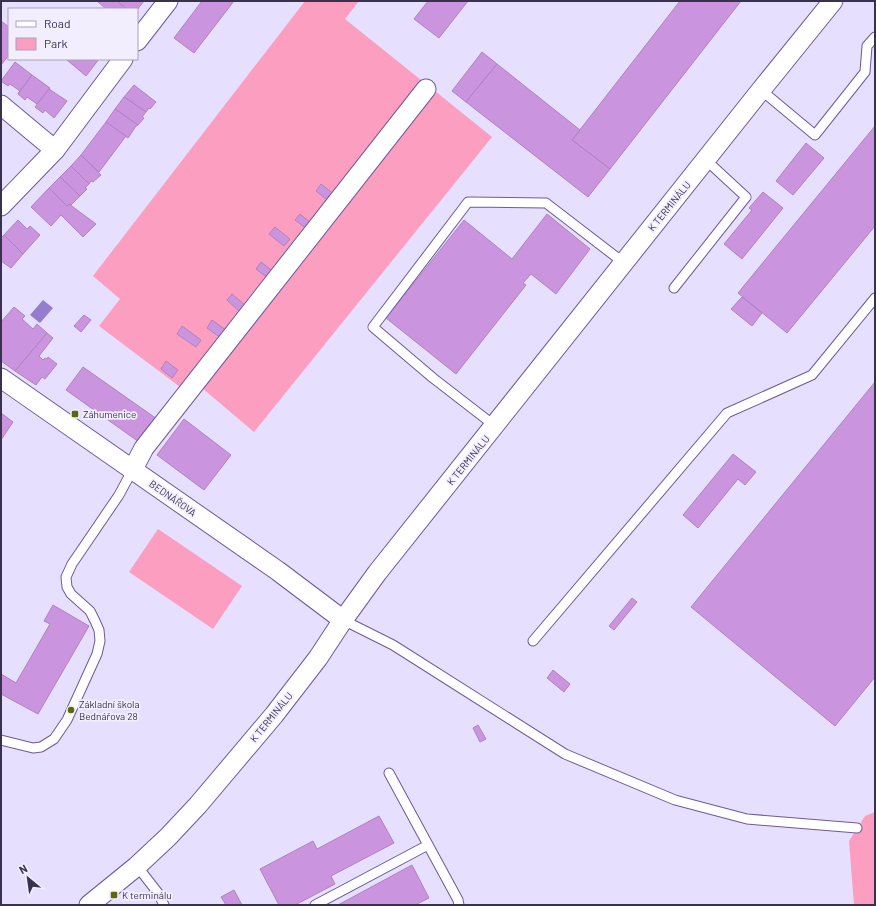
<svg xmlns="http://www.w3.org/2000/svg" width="876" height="906" font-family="Barlow,sans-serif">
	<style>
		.green { fill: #fc9ec0 }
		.water { fill: #957dcd }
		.building { fill: #cb94de; stroke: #b082c1 }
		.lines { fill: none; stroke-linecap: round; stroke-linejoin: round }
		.service-casing { stroke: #6e599b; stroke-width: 11 }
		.minor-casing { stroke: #6e599b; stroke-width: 21 }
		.service { stroke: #fff; stroke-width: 9 }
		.minor { stroke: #fff; stroke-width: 19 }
		.poi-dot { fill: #5d680e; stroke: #f2eefe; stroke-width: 1.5 }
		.labels { text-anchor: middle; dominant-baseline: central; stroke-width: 3.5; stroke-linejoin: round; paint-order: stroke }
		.street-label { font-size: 10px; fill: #39314e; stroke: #f2eefe }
		.poi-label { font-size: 10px; fill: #39314e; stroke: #f2eefe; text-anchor: start }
	</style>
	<rect width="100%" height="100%" fill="#e6dffd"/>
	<!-- green -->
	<g class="green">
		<polygon points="305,1 359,1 345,19 426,84 231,329 180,387 99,326 120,299 93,276"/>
		<polygon points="435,91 492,137 254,432 202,388"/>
		<polygon points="158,529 242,586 213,629 129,572"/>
		<polygon points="875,812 875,905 854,905 849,841 865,816"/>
	</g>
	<!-- water -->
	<polygon class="water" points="43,300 53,308 40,323 30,315"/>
	<!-- building -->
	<g class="building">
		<polygon points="97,1 117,1 127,9 106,9"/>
		<polygon points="117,1 144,1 137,10 127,9"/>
		<polygon points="202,1 234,1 194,53 174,38"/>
		<polygon points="428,1 468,1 439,38 414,19"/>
		<polygon points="680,1 741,1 610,169 572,140"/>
		<polygon points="1,21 9,27 9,55 1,65"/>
		<polygon points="482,52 497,64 466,102 452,91"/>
		<polygon points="68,59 99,59 86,76 67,60"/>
		<polygon points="15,62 32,75 18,94 20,91 10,84 8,86 1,81"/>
		<polygon points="497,64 580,130 572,140 610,169 588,197 466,102"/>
		<polygon points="32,75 50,88 37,104 27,97 25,100 18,94"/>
		<polygon points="134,85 156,102 150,109 149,108 146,112 124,97"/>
		<polygon points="49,89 67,101 54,118 45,110 43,113 35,107"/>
		<polygon points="124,97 146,112 142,117 144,118 138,125 115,109"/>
		<polygon points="115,109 138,125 136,126 128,138 106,122"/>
		<polygon points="106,122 126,136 99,172 81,155"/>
		<polygon points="875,126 875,226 787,333 738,293"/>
		<polygon points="806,143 824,158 793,195 776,181"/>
		<polygon points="81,155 101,175 93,182 91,181 89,184 71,166"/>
		<polygon points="71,166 89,184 85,188 87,189 80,196 60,177"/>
		<polygon points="60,177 80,196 71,205 69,204 67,206 49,188"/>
		<polygon points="321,184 335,195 330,202 316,191"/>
		<polygon points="49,188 67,206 69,204 96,224 83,237 61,215 51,226 31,207"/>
		<polygon points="763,192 783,208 742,259 724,244 752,210 749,208"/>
		<polygon points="300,214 312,224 308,230 295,220"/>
		<polygon points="547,214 590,249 556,294 531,274 523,283 526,285 456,374 386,318 464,220 512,259"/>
		<polygon points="18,220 27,229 30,226 40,235 23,254 4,235"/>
		<polygon points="275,227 290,239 284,246 269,234"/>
		<polygon points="4,235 23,254 11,268 1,261 1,238"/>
		<polygon points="261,262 274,272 269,279 256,269"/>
		<polygon points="232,294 246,306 241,313 227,300"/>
		<polygon points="742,297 762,313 752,326 731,309"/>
		<polygon points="14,307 25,316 22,319 33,329 37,324 47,333 15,371 1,361 1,322"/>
		<polygon points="84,315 91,320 81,332 74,326"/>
		<polygon points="212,320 227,331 221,338 207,328"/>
		<polygon points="182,326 201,340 196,347 177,334"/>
		<polygon points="47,333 53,338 39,356 43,360 45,358 47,359 48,357 57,364 45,379 42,377 36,385 15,371"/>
		<polygon points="166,361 178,370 172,378 161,369"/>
		<polygon points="83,367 157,419 139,442 66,390"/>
		<polygon points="875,382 875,677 835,726 691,607"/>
		<polygon points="1,413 13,422 1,440"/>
		<polygon points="184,419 231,455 204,490 157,455"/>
		<polygon points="733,454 756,472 745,485 738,479 698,528 683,515"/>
		<polygon points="632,598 637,602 614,630 609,626"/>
		<polygon points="53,605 89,626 38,714 1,694 1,674 16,683 50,624 44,621"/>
		<polygon points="553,670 570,684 564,692 547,678"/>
		<polygon points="478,725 486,739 480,742 473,728"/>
		<polygon points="379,816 394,843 331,876 335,884 295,905 279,905 260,869 313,841 317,849"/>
		<polygon points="412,865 429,898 415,905 338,905"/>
		<polygon points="234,890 242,905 226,905 221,897"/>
	</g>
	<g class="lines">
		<defs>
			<g id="service">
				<polyline points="761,90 815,135 865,72 867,46 875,37"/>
				<polyline points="674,288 746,197 706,160"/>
				<polyline points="495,426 433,378 373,327 468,202 546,203 624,263"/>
				<polyline points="343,620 393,645 565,754 675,800 747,819 857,828"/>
				<polyline points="533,641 727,413 812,375 875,298"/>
				<polyline points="1,740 33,748 41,747 54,739 67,720 97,654 100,641 99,630 95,621 90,611 71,594 67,587 66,577 72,564 119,495 133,469"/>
				<polyline points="389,773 458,900 459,905"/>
				<polyline points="137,866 158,893 164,905"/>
				<polyline points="315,905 428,845"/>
			</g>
			<g id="minor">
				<polyline points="137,41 168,1"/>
				<polyline points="1,105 55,150"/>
				<polyline points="1,206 55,150 123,59"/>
				<polyline points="1,378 278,571 343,620"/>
				<polyline points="133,469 144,448 426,89"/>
				<polyline points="89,905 137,866 168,837 198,805 274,715 318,658 343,620 377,573 761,90 833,1"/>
			</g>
		</defs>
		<!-- service casing -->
		<use href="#service" class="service-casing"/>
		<!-- minor casing -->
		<use href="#minor" class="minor-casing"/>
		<!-- service -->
		<use href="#service" class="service"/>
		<!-- minor -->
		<use href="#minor" class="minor"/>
	</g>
	<!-- markers -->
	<g class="poi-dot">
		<rect x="71" y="410" width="8" height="8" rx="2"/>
		<circle cx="71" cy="710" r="4"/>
		<rect x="110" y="891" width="8" height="8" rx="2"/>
	</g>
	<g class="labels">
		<!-- street labels -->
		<g class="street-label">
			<text transform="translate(669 206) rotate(-51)">K TERMINÁLU</text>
			<text transform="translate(468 460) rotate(-51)">K TERMINÁLU</text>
			<text transform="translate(173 498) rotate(35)">BEDNÁŘOVA</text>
			<text transform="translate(271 717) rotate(-51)">K TERMINÁLU</text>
		</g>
		<!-- poi labels -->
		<g class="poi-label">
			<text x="83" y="414">Záhumenice</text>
			<text x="79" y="704">Základní škola<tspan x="79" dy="12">Bednářova 28</tspan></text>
			<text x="122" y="895">K terminálu</text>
		</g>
	</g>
	<!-- border -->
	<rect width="876" height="906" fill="none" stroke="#39314e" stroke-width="4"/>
	<!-- legend -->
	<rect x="8" y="8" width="130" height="52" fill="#f2eefe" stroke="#a8a2b8"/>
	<rect x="16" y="21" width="20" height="6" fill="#ffffff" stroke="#a8a2b8"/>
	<text x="44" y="28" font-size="12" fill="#39314e">Road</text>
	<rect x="16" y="38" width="20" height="12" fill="#fc9ec0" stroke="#a8a2b8"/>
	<text x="44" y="48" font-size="12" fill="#39314e">Park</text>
	<!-- north arrow -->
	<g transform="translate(28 878) rotate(331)" stroke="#f2eefe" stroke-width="3" paint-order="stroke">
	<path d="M0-3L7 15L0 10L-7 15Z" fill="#39314e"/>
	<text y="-6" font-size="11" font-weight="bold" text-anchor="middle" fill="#39314e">N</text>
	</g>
</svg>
